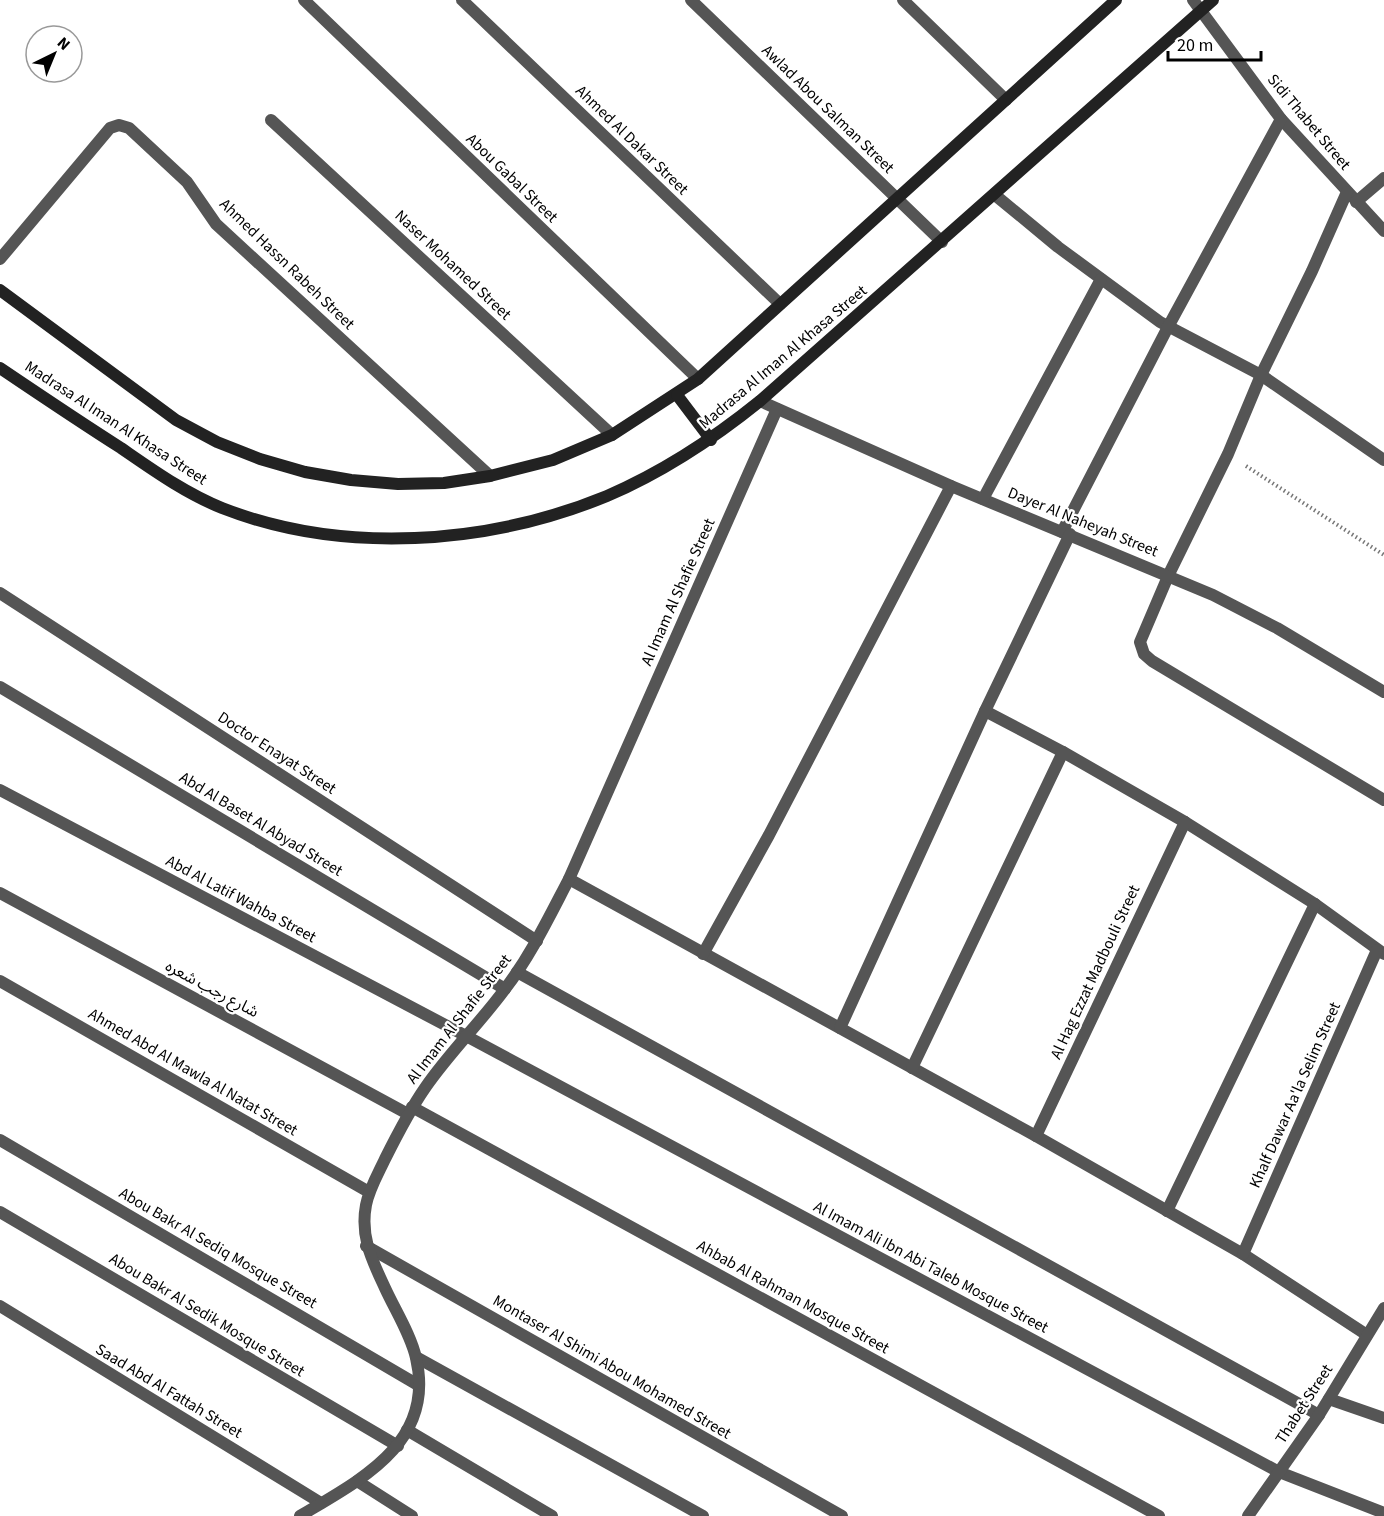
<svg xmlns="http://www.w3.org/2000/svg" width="1384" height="1516" font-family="'Source Sans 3','Noto Sans Arabic',sans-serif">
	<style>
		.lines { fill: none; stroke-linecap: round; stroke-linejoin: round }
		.path { stroke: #777; stroke-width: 4; stroke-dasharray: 1.5 3; stroke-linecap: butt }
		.street { stroke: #555; stroke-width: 12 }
		.secondary { stroke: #222; stroke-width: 12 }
		.labels { text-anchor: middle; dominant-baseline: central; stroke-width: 4.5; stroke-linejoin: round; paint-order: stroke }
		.street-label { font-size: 16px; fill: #000; stroke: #fff }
	</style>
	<rect width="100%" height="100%" fill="#fff"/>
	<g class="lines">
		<!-- path -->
		<polyline class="path" points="1246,466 1384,555"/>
		<!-- street -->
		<g class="street">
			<polyline points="304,0 698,379"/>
			<polyline points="462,0 780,304"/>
			<polyline points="691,0 942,242"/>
			<polyline points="903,0 1006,100"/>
			<polyline points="1193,0 1281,119 1384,231"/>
			<polyline points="271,120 612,435"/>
			<polyline points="1347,192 1312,271 1261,375 1228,454 1169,574 1140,642 1144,654 1152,661 1384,800"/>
			<polyline points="995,195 1058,247 1160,322 1261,375 1384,460"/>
			<polyline points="1356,202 1384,178"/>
			<polyline points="0,259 110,128 119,125 129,128 187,182 216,224 490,476"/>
			<polyline points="760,401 951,486 1213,595 1277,628 1384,692"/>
			<polyline points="983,499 1101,279"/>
			<polyline points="1062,532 1168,327 1281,119"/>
			<polyline points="0,593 537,941"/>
			<polyline points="0,687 505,989"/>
			<polyline points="985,711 1063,752"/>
			<polyline points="0,790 468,1037 1279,1472 1384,1513"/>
			<polyline points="569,879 1036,1136 1243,1254 1367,1335"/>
			<polyline points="0,893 408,1114"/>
			<polyline points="703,954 769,835 951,486"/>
			<polyline points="517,972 1319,1415"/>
			<polyline points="0,981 369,1192"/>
			<polyline points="840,1028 985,711 1070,534"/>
			<polyline points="912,1068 1063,752 1185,822 1315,904 1384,954"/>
			<polyline points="412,1107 1159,1516"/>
			<polyline points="1036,1136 1185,822"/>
			<polyline points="0,1140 418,1385"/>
			<polyline points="1167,1211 1315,904"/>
			<polyline points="0,1212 398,1446"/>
			<polyline points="366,1246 842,1516"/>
			<polyline points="1243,1254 1377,950"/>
			<polyline points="0,1306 321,1503"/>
			<polyline points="416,1357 703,1516"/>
			<polyline points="1329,1399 1384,1418"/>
			<polyline points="407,1430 552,1516"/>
			<polyline points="357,1481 412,1516"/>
			<path d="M 300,1516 C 360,1480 436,1443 416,1358 C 411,1335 395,1310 385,1288 C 372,1260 360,1237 366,1205 C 369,1189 378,1174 385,1159 C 397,1135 409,1111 425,1088 C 449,1053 480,1023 505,989 C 531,955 549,917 569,879 L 777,409"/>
			<polyline points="1248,1516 1319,1415 1384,1308"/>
		</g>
		<!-- secondary -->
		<g class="secondary">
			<polyline points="0,290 176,420 217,442 260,459 305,472 351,480 398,484 444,483 490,476 553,460 612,435 698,379 1116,0"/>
			<path d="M 0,368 C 40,395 80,422 121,448 C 153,470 185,493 222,508 C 342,555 488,545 607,496 C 663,472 713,439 760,401 L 1213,0"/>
			<polyline points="677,395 711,440"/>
		</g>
	</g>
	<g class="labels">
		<!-- street labels -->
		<g class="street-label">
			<text transform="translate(828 109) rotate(44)">Awlad Abou Salman Street</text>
			<text transform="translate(1309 122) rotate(50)">Sidi Thabet Street</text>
			<text transform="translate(632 140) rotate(44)">Ahmed Al Dakar Street</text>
			<text transform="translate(512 178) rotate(44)">Abou Gabal Street</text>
			<text transform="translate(287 264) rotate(44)">Ahmed Hassn Rabeh Street</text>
			<text transform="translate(453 265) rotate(43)">Naser Mohamed Street</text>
			<text transform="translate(783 357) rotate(-40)">Madrasa Al Iman Al Khasa Street</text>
			<text transform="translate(116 423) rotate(33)">Madrasa Al Iman Al Khasa Street</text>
			<text transform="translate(1083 522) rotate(22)">Dayer Al Naheyah Street</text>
			<text transform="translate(678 592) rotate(-66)">Al Imam Al Shafie Street</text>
			<text transform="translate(277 753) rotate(33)">Doctor Enayat Street</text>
			<text transform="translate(261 824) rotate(31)">Abd Al Baset Al Abyad Street</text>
			<text transform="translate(241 899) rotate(28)">Abd Al Latif Wahba Street</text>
			<text transform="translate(1095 972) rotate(-65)">Al Hag Ezzat Madbouli Street</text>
			<text transform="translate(212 989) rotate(28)">شارع رجب شعره</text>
			<text transform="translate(459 1019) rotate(-52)">Al Imam Al Shafie Street</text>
			<text transform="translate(193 1072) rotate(30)">Ahmed Abd Al Mawla Al Natat Street</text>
			<text transform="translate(1295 1095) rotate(-66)">Khalf Dawar Aa'la Selim Street</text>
			<text transform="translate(218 1248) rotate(30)">Abou Bakr Al Sediq Mosque Street</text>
			<text transform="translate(931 1267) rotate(28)">Al Imam Ali Ibn Abi Taleb Mosque Street</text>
			<text transform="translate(793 1297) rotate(29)">Ahbab Al Rahman Mosque Street</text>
			<text transform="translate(207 1315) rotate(31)">Abou Bakr Al Sedik Mosque Street</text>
			<text transform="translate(612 1367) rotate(30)">Montaser Al Shimi Abou Mohamed Street</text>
			<text transform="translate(169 1391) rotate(31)">Saad Abd Al Fattah Street</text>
			<text transform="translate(1304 1404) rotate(-57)">Thabet Street</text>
		</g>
	</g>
	<!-- north arrow -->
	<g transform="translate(54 54) rotate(43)"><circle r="28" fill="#ffffff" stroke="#999999" stroke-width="1.5"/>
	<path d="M0-4.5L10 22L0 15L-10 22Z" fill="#000000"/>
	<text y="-9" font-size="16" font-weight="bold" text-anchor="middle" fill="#000000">N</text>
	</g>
	<!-- scale -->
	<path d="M1168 51v9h93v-9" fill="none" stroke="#000000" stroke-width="3"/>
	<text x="1177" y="51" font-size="18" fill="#000000" stroke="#ffffff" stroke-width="4.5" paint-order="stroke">20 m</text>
</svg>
